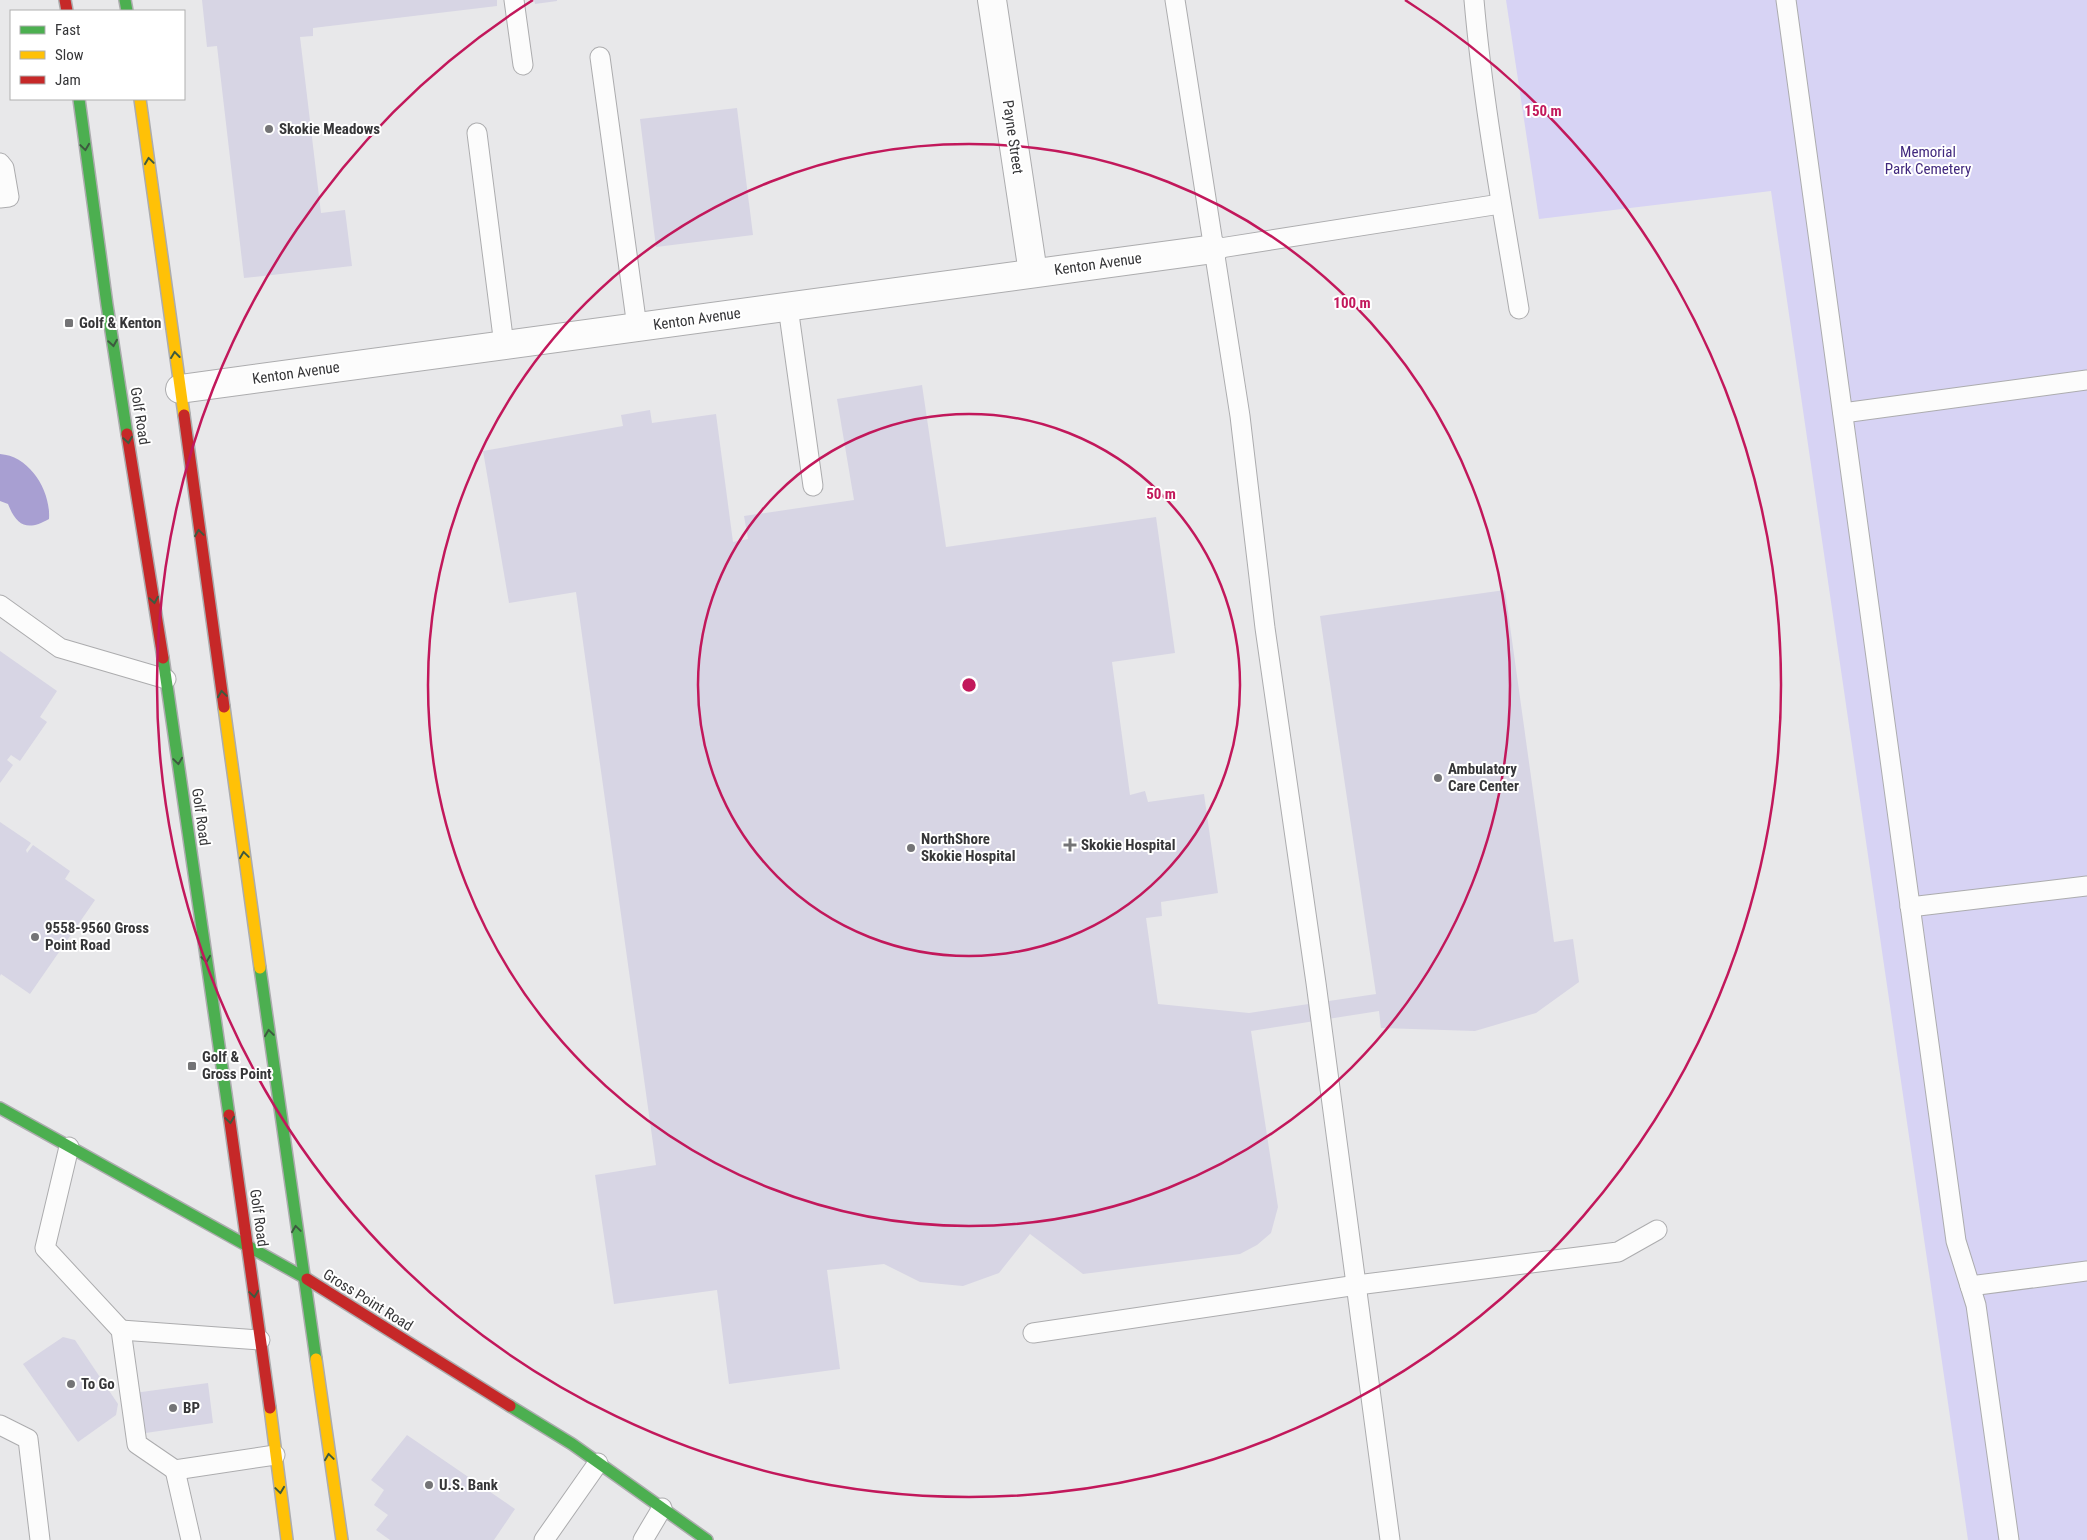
<svg xmlns="http://www.w3.org/2000/svg" width="2087" height="1540" font-family="'Roboto Condensed',sans-serif">
	<style>
		.green { fill: #d7d3f4 }
		.water { fill: #a89fd2 }
		.building { fill: #d7d5e4 }
		.lines { fill: none; stroke-linecap: round; stroke-linejoin: round }
		.lane-casing { stroke: #acacae; stroke-width: 21 }
		.street-casing { stroke: #acacae; stroke-width: 30 }
		.fast-casing { stroke: #acacae; stroke-width: 14 }
		.slow-casing { stroke: #acacae; stroke-width: 14 }
		.jam-casing { stroke: #acacae; stroke-width: 14 }
		.lane { stroke: #fcfcfc; stroke-width: 19 }
		.street { stroke: #fcfcfc; stroke-width: 28 }
		.fast { stroke: #4caf50; stroke-width: 11 }
		.slow { stroke: #ffc107; stroke-width: 11 }
		.jam { stroke: #c62828; stroke-width: 11 }
		.oneway { stroke: #3d5a3f }
		.ring { fill: none; stroke: #c2185b; stroke-width: 2.5 }
		.poi-dot { fill: #747476; stroke: #fff; stroke-width: 2 }
		.labels { text-anchor: middle; dominant-baseline: central; stroke-width: 4; stroke-linejoin: round; paint-order: stroke }
		.poi-label { font-size: 15px; font-weight: bold; fill: #363638; stroke: #fff; text-anchor: start }
		.street-label { font-size: 15px; fill: #363638; stroke: #fff }
		.park-label { font-size: 15px; fill: #41297e; stroke: #fff }
		.centre { fill: #c2185b; stroke: #fff; stroke-width: 2.5 }
		.ring-label { font-size: 15px; text-anchor: middle; font-weight: bold; fill: #c2185b; stroke: #fff; stroke-width: 4; stroke-linejoin: round; paint-order: stroke }
	</style>
	<rect width="100%" height="100%" fill="#e8e8ea"/>
	<!-- green -->
	<polygon class="green" points="1506,0 2087,0 2087,1540 1968,1540 1771,191 1539,219"/>
	<!-- water -->
	<path class="water" d="M 0,454 C 30,456 51,491 49,519 C 28,531 17,527 8,504 L 0,501 Z"/>
	<!-- building -->
	<g class="building">
		<polygon points="202,0 497,0 497,6 313,28 313,36 300,37 321,213 345,210 352,266 244,278 217,46 207,47"/>
		<polygon points="534,0 557,0 557,1 535,4"/>
		<polygon points="737,108 753,235 656,247 640,119"/>
		<polygon points="922,385 946,547 1156,517 1175,653 1112,662 1130,795 1145,791 1148,802 1204,794 1218,893 1161,902 1162,916 1146,918 1158,1004 1249,1013 1376,994 1320,616 1505,590 1554,942 1573,939 1579,982 1536,1013 1475,1031 1381,1028 1379,1011 1251,1031 1278,1207 1271,1233 1257,1245 1240,1254 1083,1274 1030,1234 999,1273 963,1286 920,1282 884,1264 827,1270 840,1369 729,1384 717,1290 614,1304 595,1175 656,1165 576,592 509,603 483,451 623,426 621,415 650,410 652,423 716,414 733,542 748,539 744,516 854,500 837,399"/>
		<polygon points="0,651 57,691 40,717 47,722 20,761 11,755 7,760 13,765 0,783"/>
		<polygon points="0,822 31,843 26,850 27,853 33,845 70,871 65,879 95,900 30,994 1,974 0,976"/>
		<polygon points="63,1337 75,1340 118,1404 116,1415 78,1442 23,1364"/>
		<polygon points="208,1383 213,1423 139,1434 134,1393"/>
		<polygon points="407,1435 515,1509 494,1540 390,1540 376,1530 388,1515 374,1505 384,1490 371,1480"/>
	</g>
	<g class="lines">
		<defs>
			<g id="lane">
				<polyline points="514,0 523,65"/>
				<polyline points="1175,0 1240,416 1265,628 1316,983 1390,1540"/>
				<path d="M 1474,0 C 1483,104 1502,206 1519,309"/>
				<polyline points="1786,0 1956,1241 1976,1305 2009,1540"/>
				<polyline points="600,57 637,327"/>
				<polyline points="477,133 504,345"/>
				<polyline points="0,163 4,168 9,197 0,198"/>
				<polyline points="1214,249 1500,204"/>
				<polyline points="788,307 813,486"/>
				<polyline points="1843,413 2087,380"/>
				<polyline points="0,605 60,648 166,679"/>
				<polyline points="1910,907 2087,886"/>
				<polyline points="69,1147 45,1248 121,1330 137,1444 175,1470 275,1455"/>
				<polyline points="1970,1286 2087,1271"/>
				<polyline points="121,1330 260,1340"/>
				<polyline points="1033,1333 1357,1285 1618,1252 1657,1230"/>
				<polyline points="0,1425 28,1439 40,1540"/>
				<polyline points="175,1470 191,1540"/>
				<polyline points="544,1540 598,1463"/>
				<polyline points="643,1540 662,1508"/>
			</g>
			<g id="street">
				<polyline points="992,0 1033,273"/>
				<polyline points="180,389 1214,249"/>
			</g>
			<g id="fast">
				<polyline points="125,0 127,11"/>
				<polyline points="79,99 107,305 127,434"/>
				<polyline points="163,658 229,1115"/>
				<polyline points="260,968 316,1359"/>
				<polyline points="0,1108 307,1279"/>
				<polyline points="510,1406 572,1444 707,1540"/>
			</g>
			<g id="slow">
				<polyline points="140,99 184,415"/>
				<polyline points="224,707 260,968"/>
				<polyline points="316,1359 342,1540"/>
				<polyline points="270,1408 287,1540"/>
			</g>
			<g id="jam">
				<polyline points="65,0 67,11"/>
				<polyline points="184,415 224,707"/>
				<polyline points="127,434 163,658"/>
				<polyline points="229,1115 270,1408"/>
				<polyline points="307,1279 510,1406"/>
			</g>
		</defs>
		<!-- lane casing -->
		<use href="#lane" class="lane-casing"/>
		<!-- street casing -->
		<use href="#street" class="street-casing"/>
		<!-- fast casing -->
		<use href="#fast" class="fast-casing"/>
		<!-- slow casing -->
		<use href="#slow" class="slow-casing"/>
		<!-- jam casing -->
		<use href="#jam" class="jam-casing"/>
		<!-- lane -->
		<use href="#lane" class="lane"/>
		<!-- street -->
		<use href="#street" class="street"/>
		<!-- fast -->
		<use href="#fast" class="fast"/>
		<!-- slow -->
		<use href="#slow" class="slow"/>
		<!-- jam -->
		<use href="#jam" class="jam"/>
	</g>
	<!-- one-way arrows -->
	<defs><path id="oneway-chevron" d="M-2-3.5L2.5 0L-2 3.5" fill="none" stroke-width="1.6" stroke-linecap="round" stroke-linejoin="round" transform="scale(1.25)"/></defs>
	<g class="oneway">
		<use href="#oneway-chevron" transform="translate(85 147) rotate(82)"/>
		<use href="#oneway-chevron" transform="translate(149 161) rotate(-98)"/>
		<use href="#oneway-chevron" transform="translate(113 343) rotate(81)"/>
		<use href="#oneway-chevron" transform="translate(175 355) rotate(-97)"/>
		<use href="#oneway-chevron" transform="translate(128 440) rotate(81)"/>
		<use href="#oneway-chevron" transform="translate(199 533) rotate(-98)"/>
		<use href="#oneway-chevron" transform="translate(154 600) rotate(81)"/>
		<use href="#oneway-chevron" transform="translate(222 694) rotate(-98)"/>
		<use href="#oneway-chevron" transform="translate(178 761) rotate(82)"/>
		<use href="#oneway-chevron" transform="translate(244 855) rotate(-98)"/>
		<use href="#oneway-chevron" transform="translate(206 959) rotate(82)"/>
		<use href="#oneway-chevron" transform="translate(269 1033) rotate(-98)"/>
		<use href="#oneway-chevron" transform="translate(230 1120) rotate(82)"/>
		<use href="#oneway-chevron" transform="translate(296 1229) rotate(-98)"/>
		<use href="#oneway-chevron" transform="translate(254 1294) rotate(82)"/>
		<use href="#oneway-chevron" transform="translate(329 1457) rotate(-98)"/>
		<use href="#oneway-chevron" transform="translate(280 1490) rotate(82)"/>
	</g>
	<!-- distance rings -->
	<g class="ring">
		<circle cx="969" cy="685" r="271"/>
		<circle cx="969" cy="685" r="541"/>
		<path d="M1405 0A812 812 0 1 1 533 0"/>
	</g>
	<!-- markers -->
	<g class="poi-dot">
		<circle cx="269" cy="129" r="5"/>
		<rect x="64" y="318" width="10" height="10" rx="2.5"/>
		<circle cx="1438" cy="778" r="5"/>
		<path d="M1067.5 837.5h5v5h5v5h-5v5h-5v-5h-5v-5h5z"/>
		<circle cx="911" cy="848" r="5"/>
		<circle cx="35" cy="937" r="5"/>
		<rect x="187" y="1061" width="10" height="10" rx="2.5"/>
		<circle cx="71" cy="1384" r="5"/>
		<circle cx="173" cy="1408" r="5"/>
		<circle cx="429" cy="1485" r="5"/>
	</g>
	<g class="labels">
		<!-- poi labels -->
		<g class="poi-label">
			<text x="279" y="129">Skokie Meadows</text>
			<text x="79" y="323">Golf &amp; Kenton</text>
			<text x="1448" y="769">Ambulatory<tspan x="1448" dy="17">Care Center</tspan></text>
			<text x="921" y="839">NorthShore<tspan x="921" dy="17">Skokie Hospital</tspan></text>
			<text x="1081" y="845">Skokie Hospital</text>
			<text x="45" y="928">9558-9560 Gross<tspan x="45" dy="17">Point Road</tspan></text>
			<text x="202" y="1057">Golf &amp;<tspan x="202" dy="17">Gross Point</tspan></text>
			<text x="81" y="1384">To Go</text>
			<text x="183" y="1408">BP</text>
			<text x="439" y="1485">U.S. Bank</text>
		</g>
		<!-- street labels -->
		<g class="street-label">
			<text transform="translate(1013 137) rotate(82)">Payne Street</text>
			<text transform="translate(1098 264) rotate(-8)">Kenton Avenue</text>
			<text transform="translate(697 319) rotate(-8)">Kenton Avenue</text>
			<text transform="translate(296 373) rotate(-8)">Kenton Avenue</text>
			<text transform="translate(140 416) rotate(81)">Golf Road</text>
			<text transform="translate(201 817) rotate(82)">Golf Road</text>
			<text transform="translate(259 1218) rotate(82)">Golf Road</text>
			<text transform="translate(368 1300) rotate(32)">Gross Point Road</text>
		</g>
		<!-- park labels -->
		<g class="park-label">
			<text x="1928" y="152">Memorial<tspan x="1928" dy="17">Park Cemetery</tspan></text>
		</g>
	</g>
	<circle cx="969" cy="685" r="8" class="centre"/>
	<g class="ring-label">
		<text x="1543" y="116">150 m</text>
		<text x="1352" y="308">100 m</text>
		<text x="1161" y="499">50 m</text>
	</g>
	<!-- legend -->
	<rect x="10" y="10" width="175" height="90" fill="#ffffff" stroke="#afafaf"/>
	<rect x="20" y="26" width="25" height="8" fill="#4caf50" stroke="#afafaf"/>
	<text x="55" y="35" font-size="15" fill="#363638">Fast</text>
	<rect x="20" y="51" width="25" height="8" fill="#ffc107" stroke="#afafaf"/>
	<text x="55" y="60" font-size="15" fill="#363638">Slow</text>
	<rect x="20" y="76" width="25" height="8" fill="#c62828" stroke="#afafaf"/>
	<text x="55" y="85" font-size="15" fill="#363638">Jam</text>
</svg>
